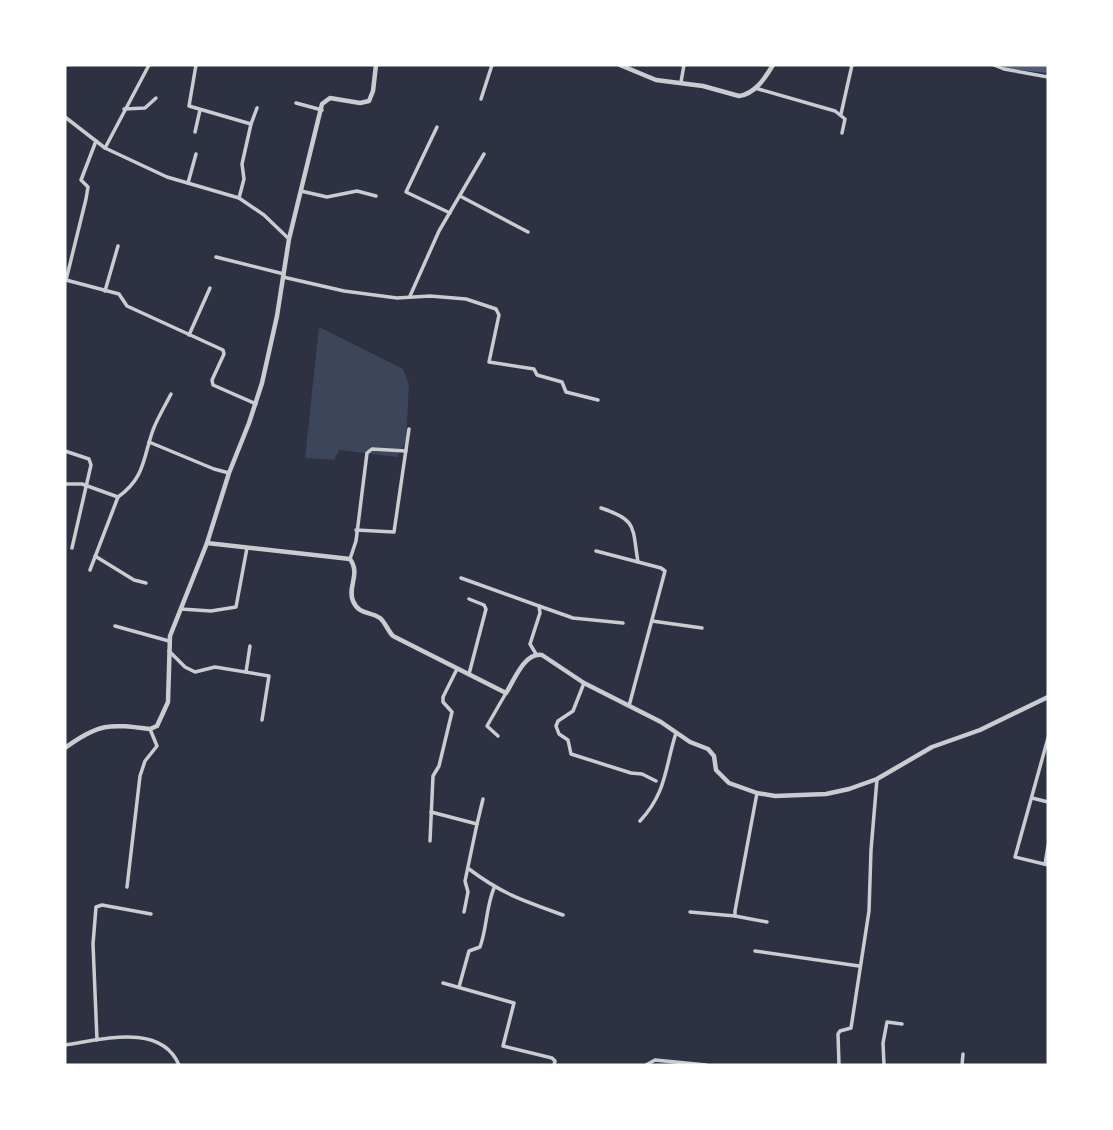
<svg xmlns="http://www.w3.org/2000/svg" width="1113" height="1130" font-family="Mulish,sans-serif">
	<style>
		.green { fill: #3c4559 }
		.lines { fill: none; stroke-linecap: round; stroke-linejoin: round }
		.canal { stroke: #4f5d75; stroke-width: 8 }
		.minor { stroke: #caccd0; stroke-width: 3.5 }
		.tertiary { stroke: #caccd0; stroke-width: 4.5 }
	</style>
	<rect width="100%" height="100%" fill="#2d3142"/>
	<!-- green -->
	<polygon class="green" points="319,327 403,369 409,384 406,441 397,457 339,450 334,460 305,458"/>
	<g class="lines">
		<!-- canal -->
		<polyline class="canal" points="1008,65 1048,69"/>
		<!-- minor -->
		<g class="minor">
			<polyline points="196,65 189,106 251,124 242,164 244,179 239,198"/>
			<polyline points="994,65 1004,69 1048,77"/>
			<polyline points="681,82 684,65"/>
			<polyline points="755,88 835,111 845,119 842,133"/>
			<polyline points="481,99 492,65"/>
			<polyline points="296,103 322,110"/>
			<polyline points="124,109 145,108 156,98"/>
			<polyline points="841,114 852,65"/>
			<polyline points="65,117 105,148 167,177 239,198 264,215 289,239"/>
			<polyline points="251,124 257,108"/>
			<polyline points="437,127 406,192 450,213"/>
			<polyline points="195,132 200,110"/>
			<polyline points="105,148 149,65"/>
			<polyline points="188,183 196,154"/>
			<polyline points="301,191 327,197 357,191 376,196"/>
			<polyline points="460,196 528,232"/>
			<polyline points="216,257 284,274"/>
			<polyline points="283,277 344,291 397,298 430,296 466,299 496,309 499,315 489,362 534,369 537,375 562,382 566,392 598,400"/>
			<polyline points="66,280 119,294 127,306 223,350 224,354 212,380 213,385 256,404"/>
			<polyline points="66,280 86,199 88,187 81,180 96,141"/>
			<polyline points="105,291 118,246"/>
			<polyline points="410,296 439,231 484,154"/>
			<polyline points="189,335 210,288"/>
			<polyline points="149,442 214,469 229,473"/>
			<polyline points="65,451 89,459 91,465 72,548"/>
			<path d="M 65,484 L 82,484 L 118,497 C 145,478 143,458 153,430 C 158,417 165,406 171,394"/>
			<path d="M 601,508 C 638,520 632,527 638,562"/>
			<polyline points="356,530 394,532 409,429"/>
			<polyline points="596,551 661,568 665,571 629,706"/>
			<polyline points="95,556 134,580 146,583"/>
			<polyline points="350,559 356,541 367,453 372,449 406,451"/>
			<polyline points="90,570 118,497"/>
			<polyline points="461,578 539,606 540,613 530,644 536,654"/>
			<polyline points="539,606 573,618 623,623"/>
			<polyline points="181,609 211,611 236,607 247,548"/>
			<polyline points="652,621 702,628"/>
			<polyline points="115,626 169,641"/>
			<polyline points="169,651 185,667 195,672 215,667 269,676 262,720"/>
			<polyline points="246,672 250,646"/>
			<polyline points="469,674 486,609 484,605 469,599"/>
			<polyline points="584,683 573,711 558,721 556,726 559,734 568,740 571,754 631,773 642,774 656,781"/>
			<polyline points="498,736 487,726 506,693"/>
			<polyline points="1048,738 1015,857 1048,865"/>
			<polyline points="757,793 735,911 735,916 767,922"/>
			<polyline points="1032,798 1048,802"/>
			<polyline points="431,812 477,824 465,881 468,892 464,912"/>
			<path d="M 640,821 C 667,792 665,767 676,733"/>
			<polyline points="477,824 483,799"/>
			<polyline points="430,841 433,776 439,766 452,712 443,702 443,697 457,669"/>
			<polyline points="1045,864 1048,846"/>
			<path d="M 469,869 C 502,894 524,901 563,915"/>
			<polyline points="127,887 140,776 145,761 157,746 150,729"/>
			<polyline points="690,912 735,916"/>
			<polyline points="755,951 859,966"/>
			<polyline points="443,983 514,1003 503,1046 552,1058 555,1061 554,1065"/>
			<path d="M 459,987 L 469,951 L 480,947 C 487,928 486,907 494,888"/>
			<polyline points="97,1040 93,944 96,907 102,905 151,914"/>
			<path d="M 65,1045 C 101,1040 161,1022 179,1065"/>
			<polyline points="646,1065 655,1060 706,1065"/>
			<polyline points="839,1065 838,1034 840,1031 851,1028 869,911 871,850 877,779"/>
			<polyline points="884,1065 883,1043 887,1022 902,1024"/>
			<polyline points="962,1065 963,1054"/>
		</g>
		<!-- tertiary -->
		<g class="tertiary">
			<path d="M 620,65 L 656,80 L 703,86 L 739,96 C 755,94 765,78 773,65"/>
			<path d="M 207,543 L 350,559 C 361,574 347,587 353,601 C 359,615 370,611 380,618 C 385,622 388,631 393,636 L 506,693 C 514,681 524,652 542,655 L 584,683 L 661,722 L 690,742 L 708,749 L 714,756 L 716,770 L 729,783 L 757,793 L 775,796 L 826,794 L 849,789 L 877,779 L 932,747 L 980,730 L 1048,697"/>
			<path d="M 65,748 C 99,723 109,724 150,729 L 157,726 L 168,702 L 170,636 L 207,543 L 229,473 L 249,423 L 262,383 L 277,316 L 289,239 L 322,104 L 330,98 L 360,103 L 369,101 L 373,91 L 376,65"/>
		</g>
	</g>
	<!-- border -->
	<rect width="1113" height="1130" fill="none" stroke="#ffffff" stroke-width="133"/>
</svg>
